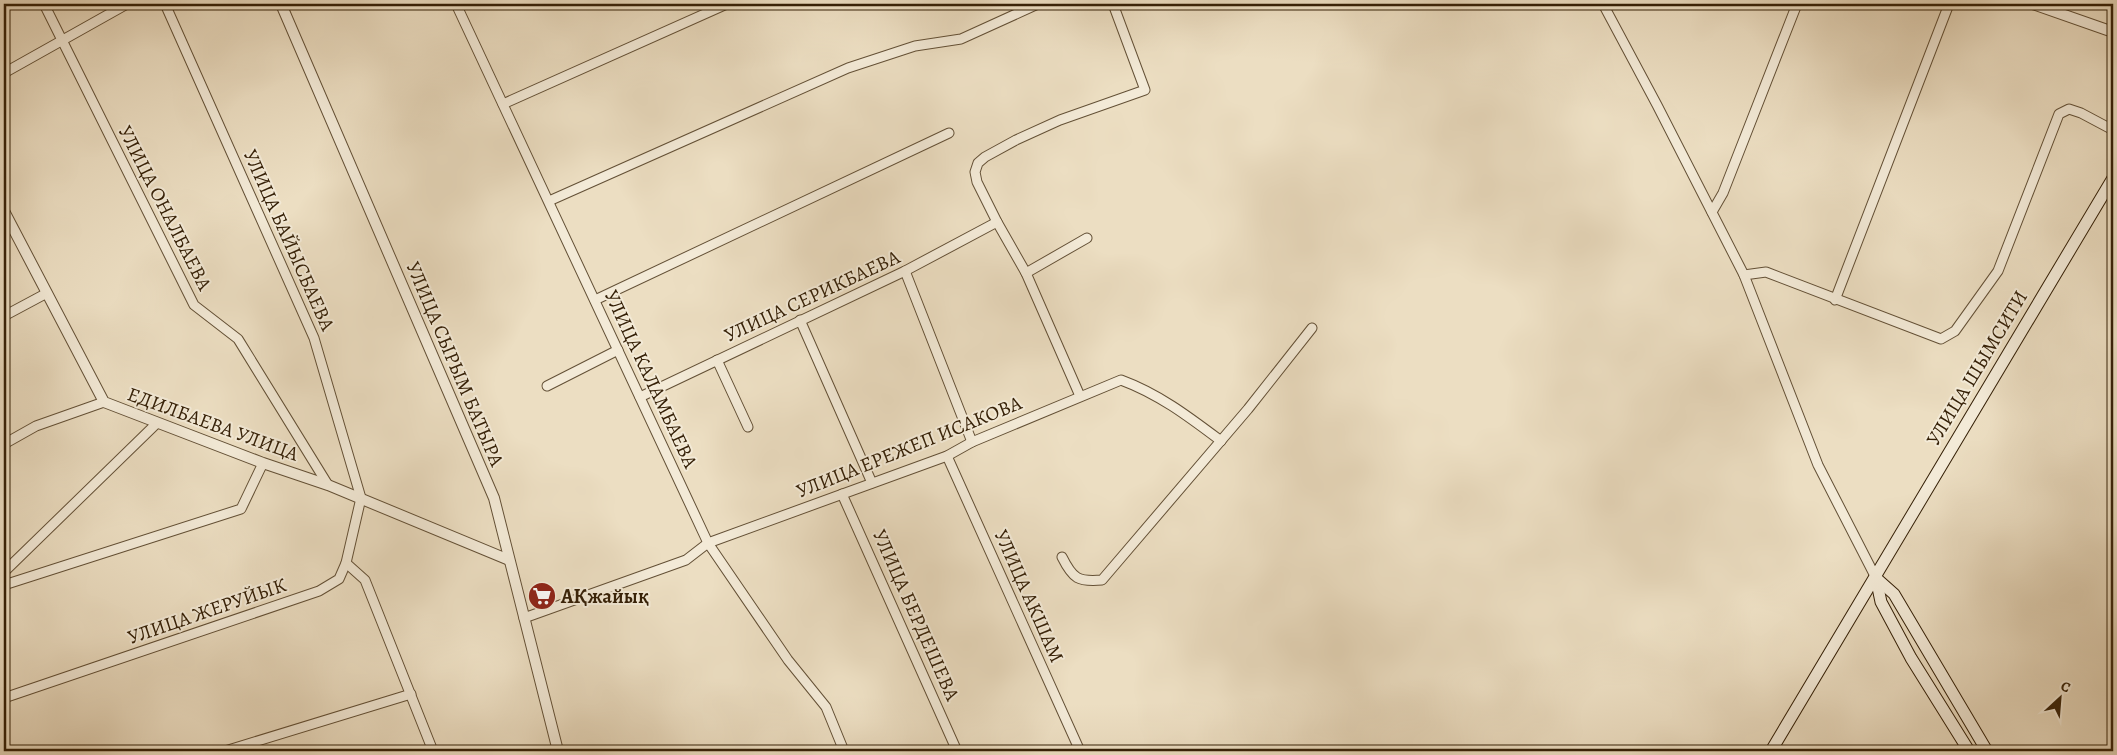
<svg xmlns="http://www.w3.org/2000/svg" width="2117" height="755" font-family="Alegreya,serif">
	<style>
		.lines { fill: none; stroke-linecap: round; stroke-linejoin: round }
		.minor-casing { stroke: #635036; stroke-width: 11 }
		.tertiary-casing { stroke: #635036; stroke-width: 12 }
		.secondary-casing { stroke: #352007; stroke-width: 13 }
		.minor { stroke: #f3ead7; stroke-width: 9 }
		.tertiary { stroke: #f3ead7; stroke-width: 10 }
		.secondary { stroke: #f3ead7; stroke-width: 11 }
		.labels { text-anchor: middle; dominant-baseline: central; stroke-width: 4; stroke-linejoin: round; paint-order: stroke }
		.street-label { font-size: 20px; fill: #352007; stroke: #f3ead7 }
		.poi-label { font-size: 20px; font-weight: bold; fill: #352007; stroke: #f3ead7; text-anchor: start }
	</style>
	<rect width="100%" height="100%" fill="#ecdec2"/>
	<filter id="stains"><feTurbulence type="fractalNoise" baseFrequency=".004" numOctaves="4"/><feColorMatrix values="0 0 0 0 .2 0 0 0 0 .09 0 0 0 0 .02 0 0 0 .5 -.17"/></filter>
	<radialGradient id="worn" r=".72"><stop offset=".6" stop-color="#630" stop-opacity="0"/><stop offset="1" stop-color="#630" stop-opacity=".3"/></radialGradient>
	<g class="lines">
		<defs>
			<g id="minor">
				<polyline points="44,4 194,305 238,339 328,485"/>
				<polyline points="456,4 708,543 788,660 826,707 844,751"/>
				<polyline points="1603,4 1657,105 1744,275 1818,465 1876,578"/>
				<polyline points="4,73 127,4"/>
				<polyline points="503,104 727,4"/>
				<polyline points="549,201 848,68 915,46 961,39 1038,4"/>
				<polyline points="1712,212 1723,193 1797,4"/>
				<polyline points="905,271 972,442"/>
				<polyline points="1026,273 1087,238"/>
				<polyline points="1744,275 1766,272 1941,339 1955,331 1998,271 2059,114 2069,109 2081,113 2113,130"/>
				<polyline points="595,300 949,133"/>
				<polyline points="1835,300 1949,4"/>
				<polyline points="4,316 47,293"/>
				<polyline points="800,320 872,483"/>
				<polyline points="717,360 748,427"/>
				<polyline points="547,386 618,350"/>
				<polyline points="1080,396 1026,273 997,222 977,182 975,172 978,163 985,157 1016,140 1060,120 1145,90 1113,4"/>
				<polyline points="640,397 905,271 997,222"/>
				<polyline points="4,444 36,426 104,402"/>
				<polyline points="947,456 1080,751"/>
				<polyline points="842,494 957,751"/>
				<path d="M 1062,557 C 1073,579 1078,582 1102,580 L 1248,409 L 1312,328"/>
				<polyline points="346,563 365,580 433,751"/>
				<polyline points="4,572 156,424"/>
				<polyline points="4,585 241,509 263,463"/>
				<path d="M 524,618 L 686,560 L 708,543 L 947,456 L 972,442 L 1121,380 C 1159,394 1189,417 1221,441"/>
				<polyline points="4,698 319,591 339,579 346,563 361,498 314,338 165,4"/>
				<polyline points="225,751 411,694"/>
			</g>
			<g id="tertiary">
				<polyline points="281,4 494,498 558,751"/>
				<polyline points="2033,4 2113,32"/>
				<polyline points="4,211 104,402 263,463 328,485 509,560"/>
			</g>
			<g id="secondary">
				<polyline points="1876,578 1894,594 1987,751"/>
				<polyline points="1876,578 1881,602 1911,658 1969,751"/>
				<polyline points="1771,751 2113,178"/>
			</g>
		</defs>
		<!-- minor casing -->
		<use href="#minor" class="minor-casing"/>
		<!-- tertiary casing -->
		<use href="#tertiary" class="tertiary-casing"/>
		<!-- secondary casing -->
		<use href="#secondary" class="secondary-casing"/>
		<!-- minor -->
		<use href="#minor" class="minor"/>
		<!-- tertiary -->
		<use href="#tertiary" class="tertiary"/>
		<!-- secondary -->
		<use href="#secondary" class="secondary"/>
	</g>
	<!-- icons -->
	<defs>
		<symbol id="supermarket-disc" viewBox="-11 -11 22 22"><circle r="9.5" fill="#8f2418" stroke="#f3ead7"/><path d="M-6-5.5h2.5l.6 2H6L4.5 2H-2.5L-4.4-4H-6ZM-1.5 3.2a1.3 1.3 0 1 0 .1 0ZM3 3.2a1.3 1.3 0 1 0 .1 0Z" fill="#fff"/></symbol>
	</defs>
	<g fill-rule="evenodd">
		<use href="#supermarket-disc" x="526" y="580" width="32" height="32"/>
	</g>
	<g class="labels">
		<!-- street labels -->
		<g class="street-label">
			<text transform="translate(165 208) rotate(63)">УЛИЦА ОНАЛБАЕВА</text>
			<text transform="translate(289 240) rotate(66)">УЛИЦА БАЙЫСБАЕВА</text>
			<text transform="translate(812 296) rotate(-25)">УЛИЦА СЕРИКБАЕВА</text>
			<text transform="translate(455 364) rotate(67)">УЛИЦА СЫРЫМ БАТЫРА</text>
			<text transform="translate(1977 368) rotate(-59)">УЛИЦА ШЫМСИТИ</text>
			<text transform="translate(651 379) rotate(65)">УЛИЦА КАЛАМБАЕВА</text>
			<text transform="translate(213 424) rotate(20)">ЕДИЛБАЕВА УЛИЦА</text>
			<text transform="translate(909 447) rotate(-22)">УЛИЦА ЕРЕЖЕП ИСАКОВА</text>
			<text transform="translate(1029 596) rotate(66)">УЛИЦА АКШАМ</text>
			<text transform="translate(207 611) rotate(-19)">УЛИЦА ЖЕРУЙЫК</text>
			<text transform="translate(916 615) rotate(66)">УЛИЦА БЕРДЕШЕВА</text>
		</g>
		<!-- poi labels -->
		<g class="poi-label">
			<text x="561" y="596">АҚжайық</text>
		</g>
	</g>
	<!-- margin -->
	<rect width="2117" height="755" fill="none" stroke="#ecdec2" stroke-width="20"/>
	<rect x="5" y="5" width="2107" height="745" fill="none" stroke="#352007" stroke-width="2.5"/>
	<rect x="10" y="10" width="2097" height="735" fill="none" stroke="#352007"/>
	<!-- north arrow -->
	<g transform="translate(2060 698) rotate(26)" stroke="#f3ead7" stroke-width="4" paint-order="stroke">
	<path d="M0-4L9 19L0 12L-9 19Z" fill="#352007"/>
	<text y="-8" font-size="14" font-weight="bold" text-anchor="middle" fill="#352007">С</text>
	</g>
	<rect width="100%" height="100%" filter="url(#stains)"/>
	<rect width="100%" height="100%" fill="url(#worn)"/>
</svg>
